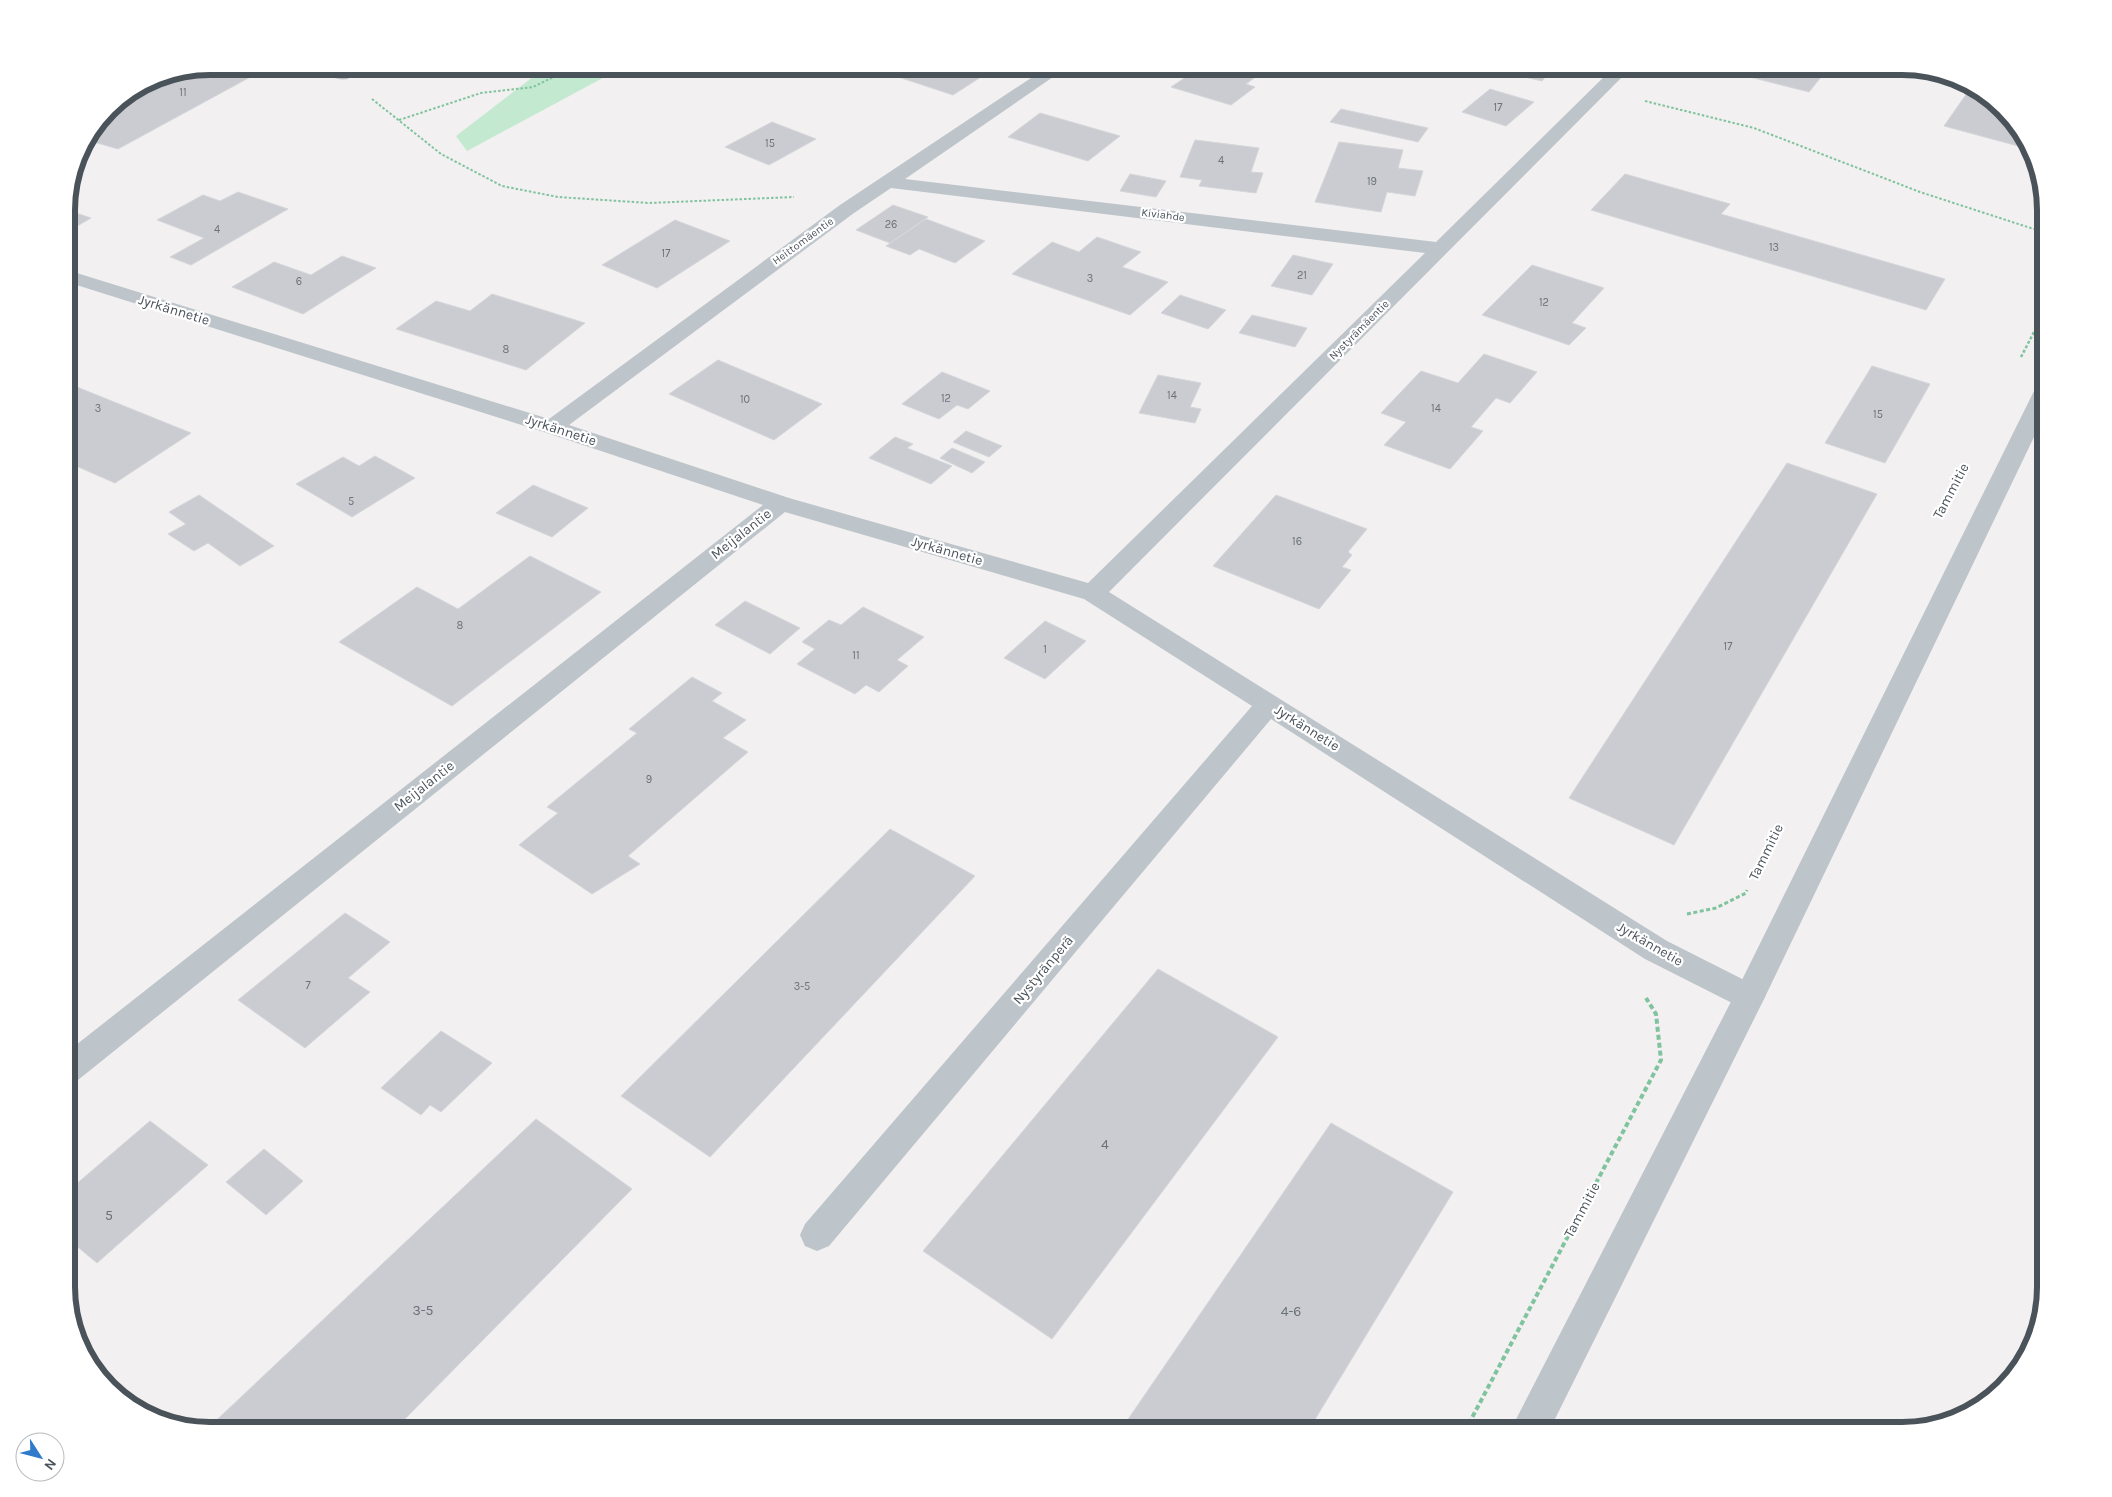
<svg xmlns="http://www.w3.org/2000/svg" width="2112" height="1497" font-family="Karla,sans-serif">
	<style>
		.green { fill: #c4e9d1 }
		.building { fill: #cbccd1; stroke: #d4d6da }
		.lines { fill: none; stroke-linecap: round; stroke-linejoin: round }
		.path-far3 { stroke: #80c39f; stroke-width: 2; stroke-dasharray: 2.5 2; stroke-linecap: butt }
		.path-far2 { stroke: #80c39f; stroke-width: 2.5; stroke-dasharray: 3 2; stroke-linecap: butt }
		.path-far1 { stroke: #80c39f; stroke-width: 3; stroke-dasharray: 4 2.5; stroke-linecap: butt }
		.path { stroke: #80c39f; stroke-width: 4; stroke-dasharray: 5 3; stroke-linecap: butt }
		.minor { fill: #bdc4ca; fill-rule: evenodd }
		.tertiary { fill: #bdc4ca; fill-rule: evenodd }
		.labels { text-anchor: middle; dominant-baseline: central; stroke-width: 4.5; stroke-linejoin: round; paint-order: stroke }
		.number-label { font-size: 11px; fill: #6a7178 }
		.far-street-label { font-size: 11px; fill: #4a535a; stroke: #fff }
		.street-label { font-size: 14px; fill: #4a535a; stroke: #fff }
		.near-number-label { font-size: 14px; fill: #6a7178 }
		.rim { fill: none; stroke: #4a535a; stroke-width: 6 }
	</style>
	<rect width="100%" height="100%" fill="#f2f0f0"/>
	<!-- green -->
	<polygon class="green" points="547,66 625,66 467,151 456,136"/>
	<!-- building -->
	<g class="building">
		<polygon points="210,66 256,66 265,69 118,149 87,140 106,112 183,72"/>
		<polygon points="865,66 998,66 953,95"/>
		<polygon points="1178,66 1270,66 1246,84 1255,87 1231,105 1171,87 1192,73 1175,68"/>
		<polygon points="1476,66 1554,66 1542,81"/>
		<polygon points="1745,66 1830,66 1809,92 1738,74"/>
		<polygon points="1972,86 1989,96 2024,137 2018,146 1944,126"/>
		<polygon points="1490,89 1534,102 1506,126 1462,112"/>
		<polygon points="1341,109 1428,128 1418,142 1330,122"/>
		<polygon points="1040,113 1120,136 1088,161 1008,137"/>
		<polygon points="772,122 816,139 769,165 725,147"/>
		<polygon points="1195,140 1259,148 1251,172 1263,173 1256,193 1199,186 1202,180 1180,177"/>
		<polygon points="1339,142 1403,150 1398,168 1423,171 1415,196 1387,192 1381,212 1315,202"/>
		<polygon points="1130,174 1166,181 1156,197 1120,191"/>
		<polygon points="1625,174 1730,204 1721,214 1945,279 1926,310 1591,210"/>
		<polygon points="238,192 288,209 191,265 170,257 204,238 157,220 203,195 220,201"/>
		<polygon points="893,205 928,217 890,243 856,230"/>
		<polygon points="67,210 91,218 67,232"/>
		<polygon points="926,219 985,241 955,263 919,249 910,255 886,246"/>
		<polygon points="675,220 730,241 657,288 602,265"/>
		<polygon points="1097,237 1141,252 1122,267 1168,282 1130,315 1012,274 1052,242 1079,252"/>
		<polygon points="1293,255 1333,264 1312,295 1271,286"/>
		<polygon points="342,256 376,268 303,314 232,287 274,262 311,275"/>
		<polygon points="1532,265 1604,288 1572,323 1586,328 1569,345 1482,315"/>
		<polygon points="492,294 585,323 526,370 396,329 436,301 470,311"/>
		<polygon points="1180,295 1226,310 1208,329 1161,313"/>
		<polygon points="1252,315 1307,328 1295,347 1239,333"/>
		<polygon points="1484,354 1537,372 1510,403 1496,398 1471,427 1483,431 1450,469 1384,445 1406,422 1381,413 1421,371 1458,383"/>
		<polygon points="718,360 822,404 774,440 669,394"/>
		<polygon points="1872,366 1930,384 1885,463 1825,443"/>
		<polygon points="942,372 990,391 968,409 957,405 939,419 902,404"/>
		<polygon points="1158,375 1201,383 1190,407 1201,409 1195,423 1139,413"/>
		<polygon points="67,383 191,433 115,483 67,462"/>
		<polygon points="966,431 1002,446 989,457 953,442"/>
		<polygon points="895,437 913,444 907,448 952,466 931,484 869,458"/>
		<polygon points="952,448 985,462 972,473 940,458"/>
		<polygon points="375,456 415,478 352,517 296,484 343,457 359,466"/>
		<polygon points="1787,463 1877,494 1674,845 1569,798"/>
		<polygon points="533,485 588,508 552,537 496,513"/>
		<polygon points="199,495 274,546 240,566 208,543 194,551 168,534 186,524 169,512"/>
		<polygon points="1276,495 1367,529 1348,552 1352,555 1342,567 1351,570 1319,609 1213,566"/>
		<polygon points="530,556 601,592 452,706 339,642 417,587 458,609"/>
		<polygon points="745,601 800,628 770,654 715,625"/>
		<polygon points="863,607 924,637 897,660 908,666 879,692 866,685 855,694 797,664 815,649 802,642 829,620 841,625"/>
		<polygon points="1045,621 1086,641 1045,679 1004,658"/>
		<polygon points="692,677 722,693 712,701 746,720 723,738 748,752 628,856 640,864 592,894 519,845 558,813 547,807 637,733 629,729"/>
		<polygon points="890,829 975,876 710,1157 621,1096"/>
		<polygon points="345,913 390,942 348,978 370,992 305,1048 238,1000"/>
		<polygon points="1158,969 1278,1037 1052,1339 923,1251"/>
		<polygon points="441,1031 492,1063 441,1112 430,1105 421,1115 381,1088"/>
		<polygon points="536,1119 632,1189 393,1431 206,1430"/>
		<polygon points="150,1121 208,1165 97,1263 67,1238 67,1192"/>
		<polygon points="1331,1123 1453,1192 1308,1431 1120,1431"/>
		<polygon points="264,1149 303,1181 266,1215 226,1182"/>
	</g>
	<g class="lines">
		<!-- path-far3 -->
		<g class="path-far3">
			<polyline points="372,99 441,154 502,186 558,197 649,203 794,197"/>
			<polyline points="1645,101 1754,128 1920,192 2046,233"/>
			<polyline points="399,120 481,93 533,87 576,66"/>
		</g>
		<!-- path-far2 -->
		<polyline class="path-far2" points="2021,357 2046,309"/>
		<!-- path-far1 -->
		<polyline class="path-far1" points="1687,914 1716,908 1746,893 1747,890"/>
		<!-- path -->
		<polyline class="path" points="1465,1431 1661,1060 1656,1014 1646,998"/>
		<!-- minor -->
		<g class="minor">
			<path d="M 317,66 C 329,66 343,64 351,75 L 348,79 C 338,81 323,75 317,66 Z"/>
			<path d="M 1049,66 L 1069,66 L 905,179 L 1436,242 L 1615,66 L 1633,66 L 1109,592 L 1667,941 L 1760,988 L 1765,997 L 1760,1006 L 1749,1010 L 1738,1006 L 1645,959 L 1271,719 L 829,1246 L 817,1251 L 805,1246 L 800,1235 L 805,1224 L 1252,706 L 1084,599 L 785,512 L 78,1080 L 67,1084 L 67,1052 L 763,505 L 544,432 L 67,282 L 67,270 L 549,419 L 840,205 ZM 891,188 L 1425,253 L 1088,583 L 789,498 L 569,425 L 854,213 Z"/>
		</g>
		<!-- tertiary -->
		<polygon class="tertiary" points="2046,382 2046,412 1765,997 1549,1431 1510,1431 1736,992 2035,389 2038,384"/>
	</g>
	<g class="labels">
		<!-- number labels -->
		<g class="number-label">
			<text x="183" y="92">11</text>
			<text x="1498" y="107">17</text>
			<text x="770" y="143">15</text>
			<text x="1221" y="160">4</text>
			<text x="1372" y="181">19</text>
			<text x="891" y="224">26</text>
			<text x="217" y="229">4</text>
			<text x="1774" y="247">13</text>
			<text x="666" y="253">17</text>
			<text x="1302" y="275">21</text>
			<text x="1090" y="278">3</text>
			<text x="299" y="281">6</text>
			<text x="1544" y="302">12</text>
			<text x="506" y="349">8</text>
			<text x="1172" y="395">14</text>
			<text x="946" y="398">12</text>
			<text x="745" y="399">10</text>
			<text x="98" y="408">3</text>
			<text x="1436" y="408">14</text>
			<text x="1878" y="414">15</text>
			<text x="351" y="501">5</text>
			<text x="1297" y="541">16</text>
			<text x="460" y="625">8</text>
			<text x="1728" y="646">17</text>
			<text x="1045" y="649">1</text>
			<text x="856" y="655">11</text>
			<text x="649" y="779">9</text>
			<text x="308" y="985">7</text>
			<text x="802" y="986">3-5</text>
		</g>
		<!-- far-street labels -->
		<g class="far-street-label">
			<text transform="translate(1163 215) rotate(7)">Kiviahde</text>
			<text transform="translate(803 241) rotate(-36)">Heittomäentie</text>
			<text transform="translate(1359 330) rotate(-45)">Nystyrämäentie</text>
		</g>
		<!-- street labels -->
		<g class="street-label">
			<text transform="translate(174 310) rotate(17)">Jyrkännetie</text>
			<text transform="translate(561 430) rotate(18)">Jyrkännetie</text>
			<text transform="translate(1951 491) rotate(-62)">Tammitie</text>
			<text transform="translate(741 534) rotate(-38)">Meijalantie</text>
			<text transform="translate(947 551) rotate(16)">Jyrkännetie</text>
			<text transform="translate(1307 728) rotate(32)">Jyrkännetie</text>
			<text transform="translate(424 786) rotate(-38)">Meijalantie</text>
			<text transform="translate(1766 852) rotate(-64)">Tammitie</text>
			<text transform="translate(1650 944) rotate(30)">Jyrkännetie</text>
			<text transform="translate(1043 970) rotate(-50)">Nystyränperä</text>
			<text transform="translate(1582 1210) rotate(-62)">Tammitie</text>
		</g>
		<!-- near-number labels -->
		<g class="near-number-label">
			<text x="1105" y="1144">4</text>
			<text x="109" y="1215">5</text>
			<text x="423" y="1310">3-5</text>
			<text x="1291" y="1311">4-6</text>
		</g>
	</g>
	<!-- crop -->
	<path d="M0 0H2112V1497H0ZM210 75H1902A135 135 0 0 1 2037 210V1287A135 135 0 0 1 1902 1422H210A135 135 0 0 1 75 1287V210A135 135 0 0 1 210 75Z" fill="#fff" fill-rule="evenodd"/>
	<path class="rim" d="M210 75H1902A135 135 0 0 1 2037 210V1287A135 135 0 0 1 1902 1422H210A135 135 0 0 1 75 1287V210A135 135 0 0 1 210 75Z"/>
	<!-- north arrow -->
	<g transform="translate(40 1457) rotate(126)"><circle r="24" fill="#ffffff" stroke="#b7babd"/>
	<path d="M0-4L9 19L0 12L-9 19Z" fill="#307acb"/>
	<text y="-8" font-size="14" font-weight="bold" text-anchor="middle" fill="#4a535a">N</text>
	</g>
</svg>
